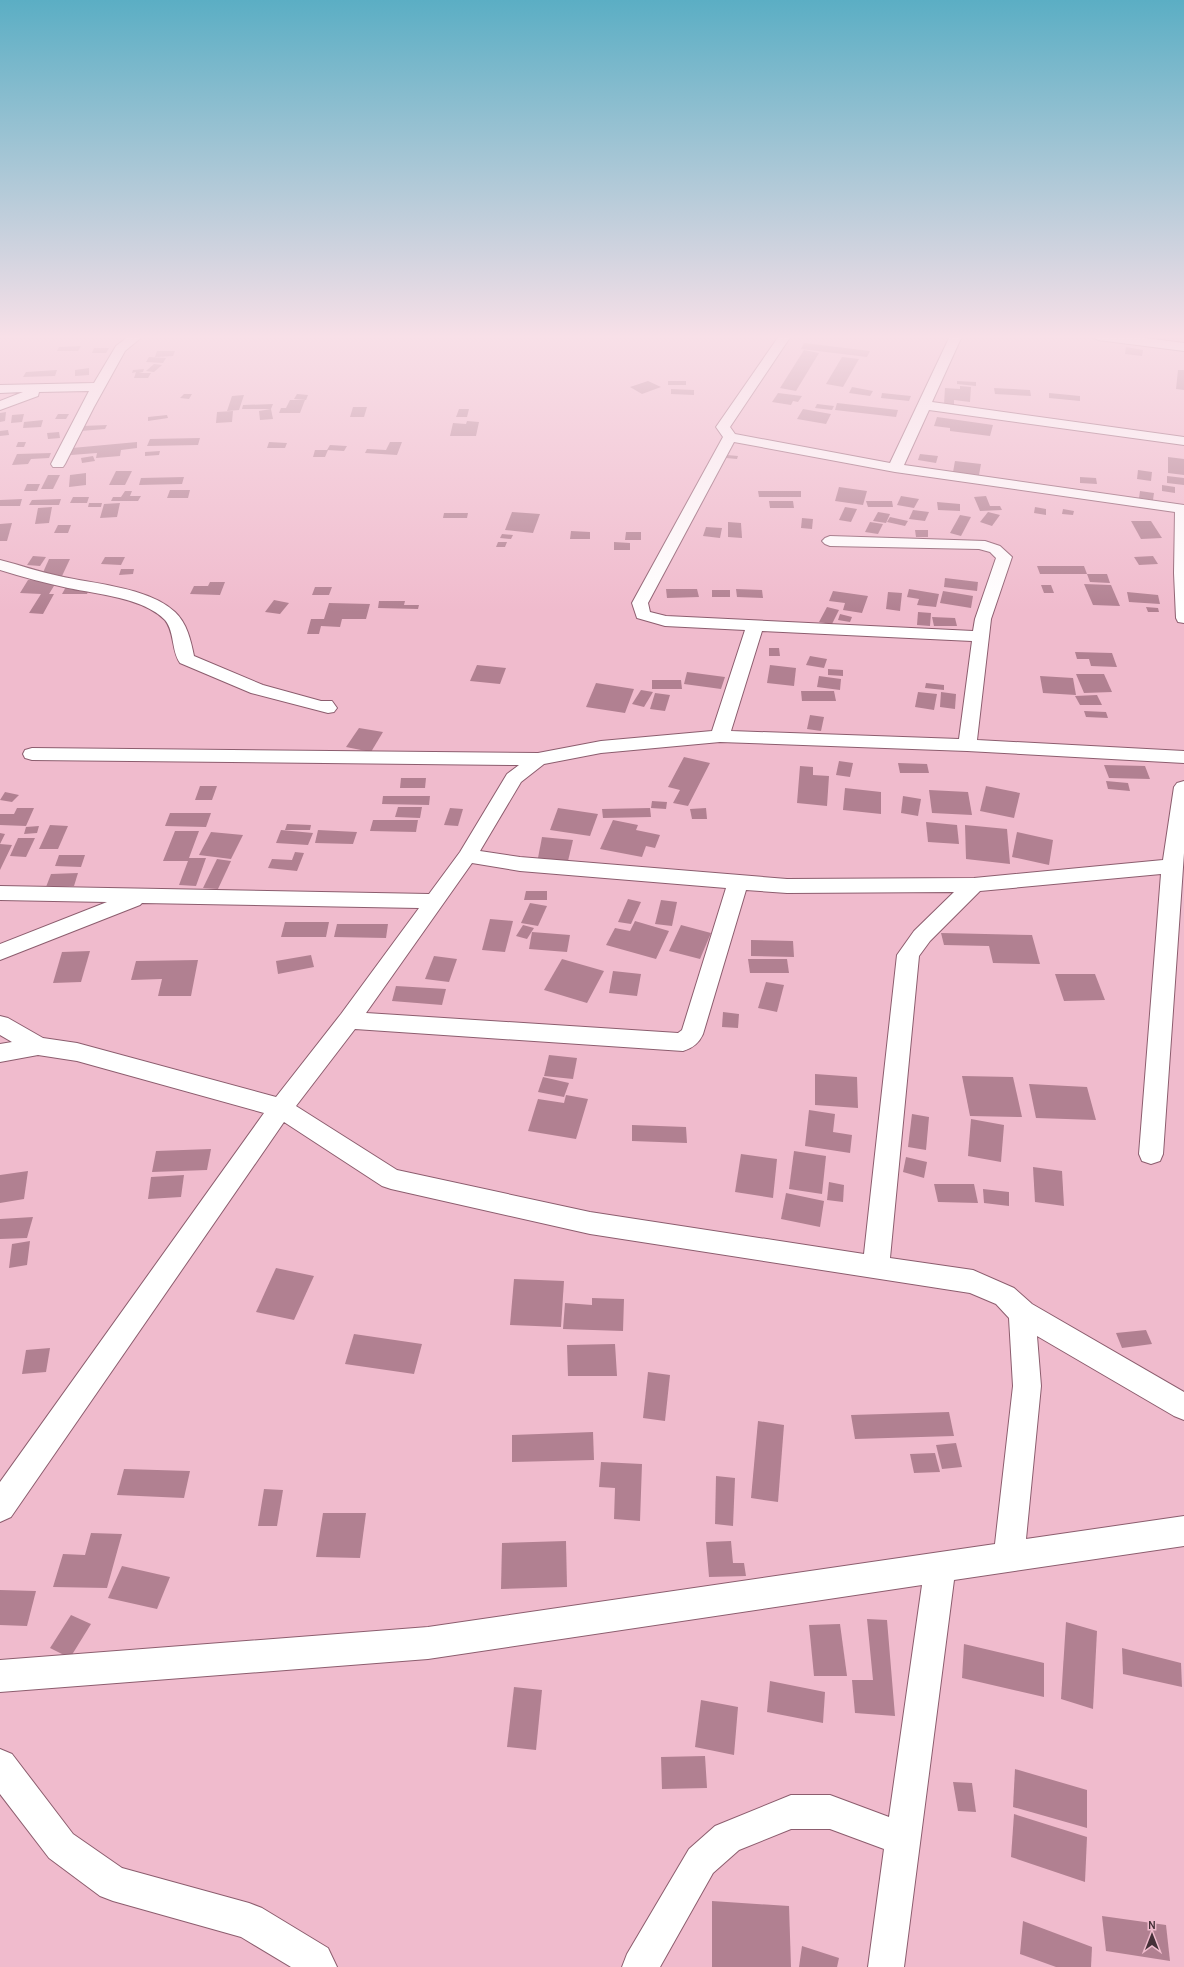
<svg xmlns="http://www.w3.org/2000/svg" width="1184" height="1967" font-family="Karla,sans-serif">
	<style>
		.building { fill: #b18091 }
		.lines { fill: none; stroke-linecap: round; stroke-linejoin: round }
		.minor-casing { stroke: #8c5d6e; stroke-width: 2 }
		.minor { fill: #fff; fill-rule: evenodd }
	</style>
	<rect width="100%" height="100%" fill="#f0bbcd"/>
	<!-- building -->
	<g class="building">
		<polygon points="804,343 870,351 867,357 801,349"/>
		<polygon points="81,346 78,351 57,351 59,347"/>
		<polygon points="1126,347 1143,350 1142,356 1125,354"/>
		<polygon points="94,348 109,348 106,353 92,353"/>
		<polygon points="804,350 819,353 796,391 780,388"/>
		<polygon points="157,351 175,351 173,356 155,357"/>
		<polygon points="149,357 166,358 163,363 146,362"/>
		<polygon points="842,357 859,359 843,387 826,384"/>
		<polygon points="154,364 162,365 154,372 146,371"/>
		<polygon points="89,368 89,375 75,376 75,370"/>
		<polygon points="144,369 143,372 139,373 151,373 148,378 134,378 136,372 132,373 133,370"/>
		<polygon points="57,370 55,376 23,377 26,372"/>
		<polygon points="1178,370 1184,370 1184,390 1176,389"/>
		<polygon points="648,381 661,387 642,394 630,387"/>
		<rect x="668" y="381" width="18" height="4"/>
		<polygon points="957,381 976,382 976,386 957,384"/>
		<polygon points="960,386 971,387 970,402 954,400 954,405 944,404 945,388 960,389"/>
		<polygon points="852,387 873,391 870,396 849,393"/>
		<polygon points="994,388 1030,390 1031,396 995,394"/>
		<polygon points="671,389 694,390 694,395 671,394"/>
		<polygon points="778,393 802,396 798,402 793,401 791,405 772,402"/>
		<polygon points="882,393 911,396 909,401 881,398"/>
		<polygon points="1049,393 1080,396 1080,401 1049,398"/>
		<polygon points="184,394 192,394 189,399 180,398"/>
		<polygon points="297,394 308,395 306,400 294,399"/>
		<polygon points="244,395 239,410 227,411 232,396"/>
		<polygon points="290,400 305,400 300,413 279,413 281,408 286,408"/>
		<polygon points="837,403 898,410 896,417 835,410"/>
		<polygon points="273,404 271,409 242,409 243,405"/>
		<polygon points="817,404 834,406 832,410 815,408"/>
		<polygon points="353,407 367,407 364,417 350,417"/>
		<polygon points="271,409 273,419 260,420 259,411"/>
		<polygon points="459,409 469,409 467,417 456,417"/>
		<polygon points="803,409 831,414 826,424 797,419"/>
		<polygon points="233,411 232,422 216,423 217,412"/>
		<polygon points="6,412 5,421 0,422 0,413"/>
		<polygon points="24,414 22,422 11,423 12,415"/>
		<polygon points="58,414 69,414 66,419 55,419"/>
		<polygon points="167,415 168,418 148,421 148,417"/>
		<polygon points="937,417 993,425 990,436 950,431 950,428 934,426"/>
		<polygon points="43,420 41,427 23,428 24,422"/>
		<polygon points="467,421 479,422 476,436 450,436 453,423 466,424"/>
		<polygon points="107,425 105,429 81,431 82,426"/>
		<polygon points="8,430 9,435 0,436 0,431"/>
		<polygon points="59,432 60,438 48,439 47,433"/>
		<polygon points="200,438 198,445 147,446 150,439"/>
		<polygon points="18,442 26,442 24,447 16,447"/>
		<polygon points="137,442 137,448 121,450 120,456 96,458 97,453 71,455 72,448"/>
		<polygon points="269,442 287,443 285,448 267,448"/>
		<polygon points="390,442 402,442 397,455 365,453 367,449 386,450"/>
		<polygon points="330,445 347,446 344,451 327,450"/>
		<polygon points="315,450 328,450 325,457 313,457"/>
		<polygon points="160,451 159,455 145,456 145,452"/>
		<polygon points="51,453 49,458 31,459 28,464 12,465 17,454"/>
		<polygon points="920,454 938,456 936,463 918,460"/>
		<polygon points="727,455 738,456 737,459 726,458"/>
		<polygon points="93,456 95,461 82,463 81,458"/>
		<polygon points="1168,457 1184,459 1184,475 1168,473"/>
		<polygon points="955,461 981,464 979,475 953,472"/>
		<polygon points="1138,470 1152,472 1151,481 1137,479"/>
		<polygon points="116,471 132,471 125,485 109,485"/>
		<polygon points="86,473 86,485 69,487 70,475"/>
		<polygon points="48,475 60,475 53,489 41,489"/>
		<polygon points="1167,476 1184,478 1184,485 1167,483"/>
		<polygon points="184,477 182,484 139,485 141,478"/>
		<polygon points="1080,477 1096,478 1097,484 1080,483"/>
		<polygon points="27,484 40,484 37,491 24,491"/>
		<polygon points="1162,485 1175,487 1175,493 1162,491"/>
		<polygon points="839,487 867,491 863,505 835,501"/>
		<polygon points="170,490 190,490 188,498 167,498"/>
		<polygon points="125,491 132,491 130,496 141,496 138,501 111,501 113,497 121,497"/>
		<polygon points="758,491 801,491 801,497 759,497"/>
		<polygon points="1140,491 1154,493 1153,500 1139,498"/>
		<polygon points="901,496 919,499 914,508 897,505"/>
		<polygon points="986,496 990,506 1000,506 1002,510 980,511 974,497"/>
		<polygon points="73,497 89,497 87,503 70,503"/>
		<polygon points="22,499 20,506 0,506 0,500"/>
		<polygon points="61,499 59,505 29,505 32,500"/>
		<polygon points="769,501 793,501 794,508 770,508"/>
		<polygon points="866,501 892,501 893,507 868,507"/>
		<polygon points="937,502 960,504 960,511 938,510"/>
		<polygon points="89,503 102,503 101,507 88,507"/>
		<polygon points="120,503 117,517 100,518 104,504"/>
		<polygon points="52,507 49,523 35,524 38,508"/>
		<polygon points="845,507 857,509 851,522 839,520"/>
		<polygon points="1035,507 1046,509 1046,515 1034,513"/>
		<polygon points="1063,509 1074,511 1073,515 1062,514"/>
		<polygon points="913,510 929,512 925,521 909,519"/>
		<polygon points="512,512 540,514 533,533 505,530"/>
		<polygon points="878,512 890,514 886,523 873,521"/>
		<polygon points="988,512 1000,515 992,526 980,522"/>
		<polygon points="444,513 468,513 467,518 443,518"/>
		<polygon points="960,515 971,517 961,536 950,533"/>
		<polygon points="890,517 908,521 905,526 887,522"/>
		<polygon points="802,518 813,519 812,529 801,528"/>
		<polygon points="1131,521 1151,521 1162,538 1141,539"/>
		<polygon points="728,522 741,523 742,538 728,537"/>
		<polygon points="870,522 883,524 878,534 865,532"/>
		<polygon points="12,523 7,541 0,541 0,524"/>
		<polygon points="58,525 71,525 68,533 54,533"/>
		<polygon points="706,527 722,528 720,538 703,536"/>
		<polygon points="915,530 928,530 928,537 916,537"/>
		<polygon points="571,531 590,532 590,539 570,539"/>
		<polygon points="626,532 641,532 641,540 625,540"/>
		<polygon points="502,534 513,535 511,539 500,538"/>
		<polygon points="498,542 507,542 505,547 496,547"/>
		<polygon points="614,542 630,543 630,550 614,550"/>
		<polygon points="33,556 46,557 40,566 27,565"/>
		<polygon points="1153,556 1158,564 1139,565 1134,557"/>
		<polygon points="105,557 125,557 121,565 101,564"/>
		<polygon points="49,559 70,559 62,576 41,577"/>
		<polygon points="1037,566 1084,566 1087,574 1040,574"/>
		<polygon points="121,569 134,569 133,574 119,575"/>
		<polygon points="1087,574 1107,574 1110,583 1090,582"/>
		<polygon points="945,578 978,582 977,591 944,587"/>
		<polygon points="28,580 57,581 49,594 54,594 43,614 29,613 41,594 20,593"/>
		<polygon points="210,582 225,582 220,595 190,594 194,586 208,586"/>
		<polygon points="1084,584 1111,585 1120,606 1093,605"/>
		<polygon points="67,585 91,585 87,594 62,594"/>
		<polygon points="1041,585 1051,585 1054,593 1044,593"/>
		<polygon points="315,587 332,587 329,595 312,595"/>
		<polygon points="666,589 697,589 699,597 667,598"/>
		<polygon points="736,589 762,590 763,598 737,597"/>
		<polygon points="909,589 939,594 936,607 917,605 919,599 907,597"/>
		<rect x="712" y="590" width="18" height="7"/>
		<polygon points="833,591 868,596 862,613 843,610 845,603 829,601"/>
		<polygon points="943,591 973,596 971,608 940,603"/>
		<polygon points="888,592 902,593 900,611 886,609"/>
		<polygon points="1127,592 1158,595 1160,604 1129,602"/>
		<polygon points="274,600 289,603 280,614 265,612"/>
		<polygon points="379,601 405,601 404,605 419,605 418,609 378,608"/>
		<polygon points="329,603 370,604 366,619 342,619 340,627 321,626 319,634 307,634 311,619 324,619"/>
		<polygon points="827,607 839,610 832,624 819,622"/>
		<polygon points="1146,607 1158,608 1159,612 1148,612"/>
		<polygon points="918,612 931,613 930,626 917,625"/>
		<polygon points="840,614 852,617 850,622 838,620"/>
		<polygon points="932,617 955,618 957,626 934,626"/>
		<polygon points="769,648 779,648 780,656 769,656"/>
		<polygon points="1075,652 1112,653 1117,667 1091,666 1089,659 1077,659"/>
		<polygon points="810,656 827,659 824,668 806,665"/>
		<polygon points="477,665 506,668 500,684 470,681"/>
		<polygon points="770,665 796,668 794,686 767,683"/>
		<polygon points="828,669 843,670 843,676 828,675"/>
		<polygon points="687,672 725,677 721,689 684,684"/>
		<polygon points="1076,674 1104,674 1112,692 1084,693"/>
		<polygon points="819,676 841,679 840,690 817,687"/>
		<polygon points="1040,676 1073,678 1076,695 1043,693"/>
		<polygon points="652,680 681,680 682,689 652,689"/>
		<polygon points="596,683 634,689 625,713 586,707"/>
		<polygon points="926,683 944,685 944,690 925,688"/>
		<polygon points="641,690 653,692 644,707 632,704"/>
		<polygon points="801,691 834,691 836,701 802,701"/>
		<polygon points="918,692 937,694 934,710 915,707"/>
		<polygon points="941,692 956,694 955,709 940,707"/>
		<polygon points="655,693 670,695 665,711 650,709"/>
		<polygon points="1097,695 1102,705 1080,705 1075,696"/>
		<polygon points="1084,711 1106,712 1108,718 1086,717"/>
		<polygon points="810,715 824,717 821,731 807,729"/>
		<polygon points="359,728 383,732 371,752 346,747"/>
		<polygon points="684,757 710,763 688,806 673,803 680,790 668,787"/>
		<polygon points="839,761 853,763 850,777 836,775"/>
		<polygon points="898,763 927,764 929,773 900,773"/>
		<polygon points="1104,765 1145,766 1150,779 1109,778"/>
		<polygon points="800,766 813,767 813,775 829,776 827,806 797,803"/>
		<polygon points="401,778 426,778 425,788 400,788"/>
		<polygon points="1106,781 1128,783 1130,791 1108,789"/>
		<polygon points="200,786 217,786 212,800 195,800"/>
		<polygon points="986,786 1020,793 1014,818 980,811"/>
		<polygon points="845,788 881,792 881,814 843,810"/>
		<polygon points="929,790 968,792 972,815 932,813"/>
		<polygon points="5,792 19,795 12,802 0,800"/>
		<polygon points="383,796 430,796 429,805 382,804"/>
		<polygon points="903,796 921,799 918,816 901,813"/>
		<polygon points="652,801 667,802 666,809 651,808"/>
		<polygon points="398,807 422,807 420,818 395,817"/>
		<polygon points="17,808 34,808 26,826 0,825 0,814 14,814"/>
		<polygon points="450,808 463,809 458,826 444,825"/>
		<polygon points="558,808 598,814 590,836 550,830"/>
		<polygon points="650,808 651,817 603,818 602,809"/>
		<polygon points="706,808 707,819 692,819 690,809"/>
		<polygon points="170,813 211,813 206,827 165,826"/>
		<polygon points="373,820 418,820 416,832 370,831"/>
		<polygon points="613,820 638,825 636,830 660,835 655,848 646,846 642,857 600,849"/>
		<polygon points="926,822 957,825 959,844 928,842"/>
		<polygon points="287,824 311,825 310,830 285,830"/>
		<polygon points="50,825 68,826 58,849 39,849"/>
		<polygon points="965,825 1007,829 1010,864 966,859"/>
		<polygon points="39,826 37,833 24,834 26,827"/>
		<polygon points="281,830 313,833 308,845 276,843"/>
		<polygon points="318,830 357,832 353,844 315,843"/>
		<polygon points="175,831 199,831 189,858 206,858 196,886 179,885 188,861 163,861"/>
		<polygon points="211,832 243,835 231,859 199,855"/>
		<polygon points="1017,832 1053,840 1049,865 1012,857"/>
		<polygon points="0,833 5,834 0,844 12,845 0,870"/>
		<polygon points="542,837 573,840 568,861 538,858"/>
		<polygon points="18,838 35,838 26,857 10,856"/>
		<polygon points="295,852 304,853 297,871 268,868 272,859 292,860"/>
		<polygon points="59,855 85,855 81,867 55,866"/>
		<polygon points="217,859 231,861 218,889 203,888"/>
		<polygon points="78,873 74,886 46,887 51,874"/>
		<polygon points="526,891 547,891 547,900 524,900"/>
		<polygon points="628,899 641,902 631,924 618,922"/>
		<polygon points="661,900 677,902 672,926 655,924"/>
		<polygon points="530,903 547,906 538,926 521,923"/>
		<polygon points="490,919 513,921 505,952 482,950"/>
		<polygon points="635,921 669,931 656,959 606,945 615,928 630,931"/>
		<polygon points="285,922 329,922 326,937 281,937"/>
		<polygon points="337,924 388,924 386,938 334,937"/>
		<polygon points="523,925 534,928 527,939 516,936"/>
		<polygon points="681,925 711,933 700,959 669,951"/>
		<polygon points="532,932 570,935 567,952 529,949"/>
		<polygon points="941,933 1032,935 1040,964 993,963 989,946 944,945"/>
		<polygon points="751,940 793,941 794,957 751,956"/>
		<polygon points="90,951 81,982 53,983 62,952"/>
		<polygon points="311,955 314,967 278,974 276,961"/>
		<polygon points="434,956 457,959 449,982 425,979"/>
		<polygon points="562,959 604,971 587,1003 544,990"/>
		<polygon points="748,959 787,959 789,973 750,973"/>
		<polygon points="198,960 191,996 158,996 162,979 131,980 136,961"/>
		<polygon points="613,971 641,974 637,996 609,993"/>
		<polygon points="1055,974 1095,974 1105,1000 1064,1001"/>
		<polygon points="766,982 784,985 777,1012 758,1008"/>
		<polygon points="396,986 446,989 442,1005 392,1001"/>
		<polygon points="723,1012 739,1014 738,1028 722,1027"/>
		<polygon points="549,1055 577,1058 573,1079 544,1076"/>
		<polygon points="815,1074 857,1077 858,1108 815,1105"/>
		<polygon points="962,1076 1013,1077 1022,1117 970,1116"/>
		<polygon points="543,1077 569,1083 564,1097 538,1092"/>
		<polygon points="1029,1084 1087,1087 1096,1120 1036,1118"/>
		<polygon points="566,1095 588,1099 576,1139 528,1131 538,1099 564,1103"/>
		<polygon points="809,1110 835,1114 833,1132 852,1135 850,1153 805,1146"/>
		<polygon points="912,1114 929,1117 926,1150 908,1147"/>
		<polygon points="971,1119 1004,1125 1001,1162 968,1156"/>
		<polygon points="632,1125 686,1127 687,1143 632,1141"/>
		<polygon points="211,1149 207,1170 152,1172 156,1151"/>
		<polygon points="794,1151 826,1156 822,1194 789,1189"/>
		<polygon points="741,1154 777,1159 773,1198 735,1192"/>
		<polygon points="906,1157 927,1162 924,1178 903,1172"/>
		<polygon points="1033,1167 1062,1171 1064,1206 1035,1202"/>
		<polygon points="28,1171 24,1199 0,1203 0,1175"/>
		<polygon points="184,1175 181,1197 148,1199 151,1177"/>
		<polygon points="829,1182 844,1185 843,1202 827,1200"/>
		<polygon points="934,1184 974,1184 978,1203 938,1202"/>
		<polygon points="983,1189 1009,1192 1009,1206 984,1203"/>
		<polygon points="786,1193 824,1201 820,1227 781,1219"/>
		<polygon points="33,1217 27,1238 0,1239 0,1219"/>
		<polygon points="30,1241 27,1265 9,1268 12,1244"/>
		<polygon points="276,1268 314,1276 294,1320 256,1312"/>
		<polygon points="514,1279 564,1281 561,1327 510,1325"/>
		<polygon points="592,1298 624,1299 623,1331 563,1329 565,1303 592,1305"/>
		<polygon points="1146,1330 1152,1344 1122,1348 1116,1333"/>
		<polygon points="354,1334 422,1344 414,1374 345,1364"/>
		<polygon points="615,1344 617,1376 568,1376 567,1345"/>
		<polygon points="50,1348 46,1372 22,1374 26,1350"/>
		<polygon points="648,1372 670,1375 665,1421 643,1418"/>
		<polygon points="949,1412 954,1436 855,1439 851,1415"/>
		<polygon points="758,1421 784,1425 778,1502 751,1498"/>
		<polygon points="593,1432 594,1460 512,1462 512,1435"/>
		<polygon points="956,1443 962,1467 942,1469 936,1445"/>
		<polygon points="935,1453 940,1472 914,1473 910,1454"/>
		<polygon points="601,1462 642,1464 640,1521 614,1519 615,1488 599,1487"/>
		<polygon points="124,1469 190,1471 184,1498 117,1495"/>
		<polygon points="716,1476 735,1478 733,1526 715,1524"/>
		<polygon points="264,1489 283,1490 277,1526 258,1526"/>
		<polygon points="323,1513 366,1513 360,1558 316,1557"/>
		<polygon points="91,1533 122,1534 107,1588 53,1587 63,1554 85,1555"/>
		<polygon points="566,1541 567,1587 501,1589 502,1543"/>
		<polygon points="731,1541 733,1563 744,1563 746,1576 709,1577 706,1542"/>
		<polygon points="122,1566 170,1577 157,1609 108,1598"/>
		<polygon points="0,1590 36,1591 27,1626 0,1625"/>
		<polygon points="71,1615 91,1624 70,1658 50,1648"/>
		<polygon points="867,1619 887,1620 895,1716 855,1713 852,1680 873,1680"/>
		<polygon points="1066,1622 1097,1631 1093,1709 1061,1699"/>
		<polygon points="840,1624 847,1676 814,1676 809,1625"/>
		<polygon points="964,1644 1044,1663 1044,1697 962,1678"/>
		<polygon points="1122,1648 1181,1663 1182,1687 1123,1674"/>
		<polygon points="770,1681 825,1692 823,1723 767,1712"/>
		<polygon points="514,1687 542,1690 536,1750 507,1747"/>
		<polygon points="701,1700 738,1707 734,1755 695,1747"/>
		<polygon points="705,1756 707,1788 662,1789 661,1757"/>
		<polygon points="1015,1769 1087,1790 1087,1828 1013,1807"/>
		<polygon points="953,1782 972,1783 976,1812 958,1811"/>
		<polygon points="1014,1814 1087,1837 1085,1882 1011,1857"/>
		<polygon points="712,1901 789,1906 791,1967 712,1967"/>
		<polygon points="1102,1916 1166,1925 1170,1961 1106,1951"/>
		<polygon points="1023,1921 1092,1947 1091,1967 1056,1967 1020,1954"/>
		<polygon points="802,1946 839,1958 837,1967 799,1967"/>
	</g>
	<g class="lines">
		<defs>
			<g id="minor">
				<polygon points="129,336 143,336 125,351 94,407 65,464 63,467 53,467 51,464 89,391 39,392 38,396 0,410 0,401 23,392 0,393 0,385 94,383 116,346"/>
				<path d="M 779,336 L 791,336 L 730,427 L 735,434 L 890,463 L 950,336 L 962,336 L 932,402 L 1184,437 L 1184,445 L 929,410 L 904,465 L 1184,505 L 1184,623 L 1178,622 L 1176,618 L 1174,573 L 1175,512 L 895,472 L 734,442 L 648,603 L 650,612 L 666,616 L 973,631 L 975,619 L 996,558 L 990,552 L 979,549 L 830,546 L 825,544 L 822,541 L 825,538 L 830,536 L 985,541 L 1000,546 L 1012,557 L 991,619 L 977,740 L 1184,751 L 1184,763 L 967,751 L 720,742 L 601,753 L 544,764 L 521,782 L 480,851 L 520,857 L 787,879 L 974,878 L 1163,860 L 1174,787 L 1177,783 L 1184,781 L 1184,853 L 1163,1154 L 1160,1161 L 1151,1164 L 1142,1161 L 1139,1154 L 1161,874 L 980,891 L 930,941 L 919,956 L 890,1258 L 973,1270 L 1014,1288 L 1032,1304 L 1184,1392 L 1184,1420 L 1174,1416 L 1037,1336 L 1041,1386 L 1026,1539 L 1184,1516 L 1184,1546 L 954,1580 L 904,1967 L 868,1967 L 884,1849 L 830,1829 L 791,1829 L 739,1850 L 713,1873 L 660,1967 L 622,1967 L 627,1954 L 689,1849 L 715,1826 L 791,1795 L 830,1795 L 889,1817 L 922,1585 L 428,1659 L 0,1692 L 0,1660 L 428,1627 L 995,1544 L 1013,1386 L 1009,1318 L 996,1304 L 970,1293 L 590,1234 L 391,1189 L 382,1186 L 284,1122 L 11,1517 L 0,1522 L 0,1482 L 264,1113 L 77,1061 L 38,1055 L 0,1062 L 0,1044 L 12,1042 L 0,1035 L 0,1016 L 8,1018 L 43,1038 L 77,1043 L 276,1097 L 341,1014 L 419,908 L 142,903 L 140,905 L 0,960 L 0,944 L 107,902 L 0,900 L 0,886 L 429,894 L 460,852 L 507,774 L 519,765 L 32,760 L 25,758 L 23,754 L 25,750 L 32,748 L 538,753 L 601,741 L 712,731 L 745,630 L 665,626 L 637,618 L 632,603 L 723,437 L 716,427 ZM 762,631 L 972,641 L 959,739 L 731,731 ZM 472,863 L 520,871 L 726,888 L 682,1030 L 678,1033 L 366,1013 ZM 746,890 L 787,893 L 954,892 L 914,931 L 897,955 L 864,1254 L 590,1212 L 397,1170 L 296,1106 L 355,1029 L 683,1051 C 693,1048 699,1043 703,1034 Z"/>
				<polygon points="1092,336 1130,336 1184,343 1184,351 1098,340"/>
				<path d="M 0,560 C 20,565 39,572 59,576 C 94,584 148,587 175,612 C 187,623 191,641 194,656 L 263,685 L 321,701 L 332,701 L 337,708 L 334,712 L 328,713 L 251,693 L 180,663 C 171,650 175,632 165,620 C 144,598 97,594 68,588 C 45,583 22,577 0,570 Z"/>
				<polygon points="0,1749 12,1754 73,1834 122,1868 249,1903 262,1908 328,1948 337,1967 291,1967 241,1937 113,1901 100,1896 49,1858 0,1794"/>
			</g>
		</defs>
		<!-- minor casing -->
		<use href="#minor" class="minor-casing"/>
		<!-- minor -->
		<use href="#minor" class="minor"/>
	</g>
	<!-- sky -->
	<linearGradient id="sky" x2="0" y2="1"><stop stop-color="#5baec4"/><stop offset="0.55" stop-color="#f8e0e8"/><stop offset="1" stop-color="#f8e0e8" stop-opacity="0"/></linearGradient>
	<rect width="1184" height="612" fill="url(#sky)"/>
	<!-- north arrow -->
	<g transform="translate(1152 1935)" stroke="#f0bbcd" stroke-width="3" paint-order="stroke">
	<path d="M0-3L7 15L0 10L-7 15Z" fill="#453038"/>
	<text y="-6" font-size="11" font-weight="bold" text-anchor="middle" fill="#453038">N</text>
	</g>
</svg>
